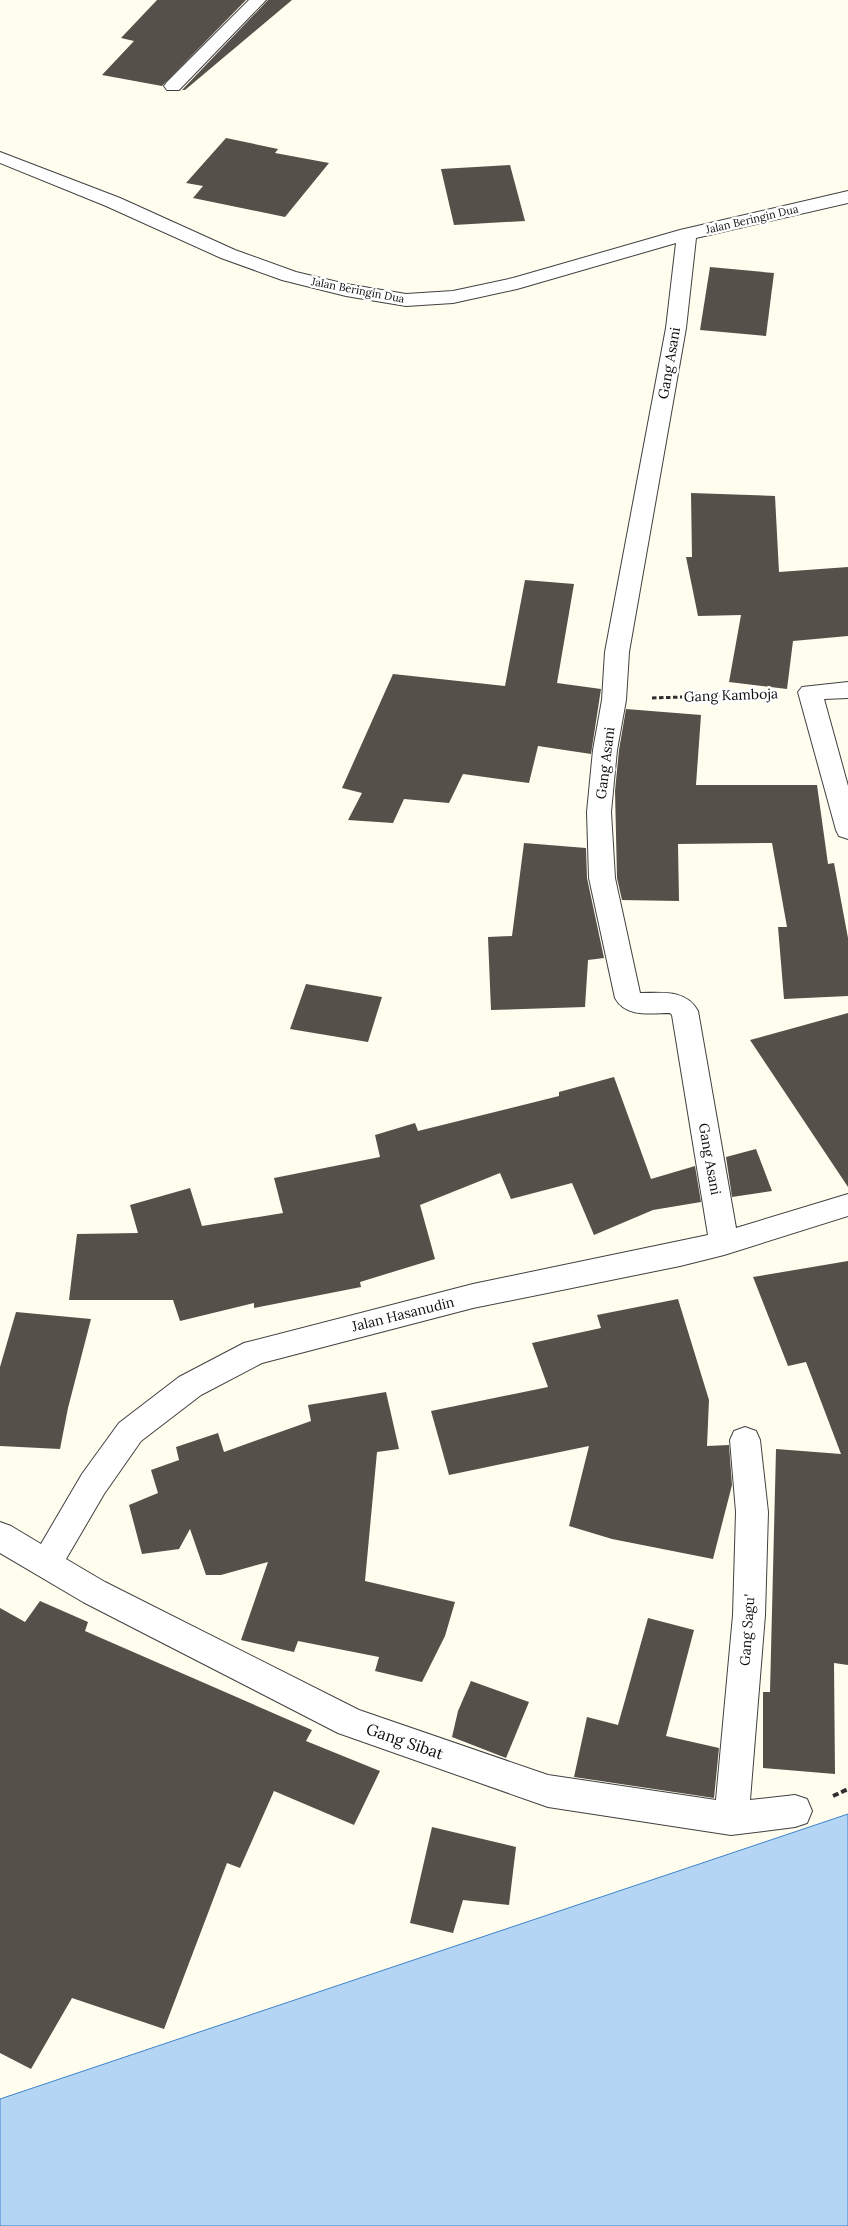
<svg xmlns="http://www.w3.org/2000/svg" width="848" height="2226" font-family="Lora,serif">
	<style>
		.water { fill: #b4d5f4; stroke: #3d82ca }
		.building { fill: #56504a }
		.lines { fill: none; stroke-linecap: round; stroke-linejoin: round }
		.minor-casing { stroke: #404040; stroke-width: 2 }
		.path-far1 { stroke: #2f2f2f; stroke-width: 3; stroke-dasharray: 4.5 2.5; stroke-linecap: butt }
		.path { stroke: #2f2f2f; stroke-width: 4; stroke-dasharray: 6 3; stroke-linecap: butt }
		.minor { fill: #fff; fill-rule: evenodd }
		.labels { text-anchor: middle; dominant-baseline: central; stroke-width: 5; stroke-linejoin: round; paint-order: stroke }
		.far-street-label { font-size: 11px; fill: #0d0d0d; stroke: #fff }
		.street-label { font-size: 14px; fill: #0d0d0d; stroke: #fff }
		.near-street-label { font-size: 16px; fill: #0d0d0d; stroke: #fff }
	</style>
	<rect width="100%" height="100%" fill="#fffdee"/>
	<!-- water -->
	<polygon class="water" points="848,1814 848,2226 0,2226 0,2099"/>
	<!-- building -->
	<g class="building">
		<polygon points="157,0 246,0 162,86 102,75 134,41 121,38"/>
		<polygon points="268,0 292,0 185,90 182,90"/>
		<polygon points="226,138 278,149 275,153 329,163 285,217 193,198 203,186 186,183"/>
		<polygon points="510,165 525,221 454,225 441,169"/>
		<polygon points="710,267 774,273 766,336 700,330"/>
		<polygon points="691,493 775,496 779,572 848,567 848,636 793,641 787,689 729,682 741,615 698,616 686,557 692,557"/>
		<polygon points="525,580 574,584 557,683 601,689 591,754 538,746 529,783 463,774 449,803 404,799 393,823 348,820 362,793 342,788 393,674 505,686"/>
		<polygon points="626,709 701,715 696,785 817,785 828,864 834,863 848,938 848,996 784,999 778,927 787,927 772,843 678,844 679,901 622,900 617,878 615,791 619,750"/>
		<polygon points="524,843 586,848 587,878 604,958 588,960 585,1007 491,1010 488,937 512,936"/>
		<polygon points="306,984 382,997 368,1042 290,1029"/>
		<polygon points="848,1013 848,1187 750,1040"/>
		<polygon points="614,1077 651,1179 695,1166 701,1202 653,1210 594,1235 572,1183 511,1199 500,1173 420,1205 435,1259 360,1282 361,1287 254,1308 254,1303 180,1321 173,1300 69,1300 77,1234 138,1233 130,1205 190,1188 202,1226 283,1213 274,1178 380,1157 375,1135 415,1123 418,1131 559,1096 559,1092"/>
		<polygon points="756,1149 772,1191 732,1197 726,1157"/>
		<polygon points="848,1261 848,1665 834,1663 835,1774 763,1768 763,1692 770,1692 776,1449 841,1454 806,1362 788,1366 753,1277"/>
		<polygon points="678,1299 709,1400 707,1446 729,1445 732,1485 713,1559 612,1539 569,1526 589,1446 449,1475 431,1411 548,1387 532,1343 601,1328 597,1315"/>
		<polygon points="16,1312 91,1319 68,1408 60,1449 0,1446 0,1367"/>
		<polygon points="386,1392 399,1449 377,1452 365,1581 455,1602 445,1636 422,1682 375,1671 379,1657 298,1641 294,1652 241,1640 268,1562 221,1575 206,1575 190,1529 179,1549 142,1554 129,1505 158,1493 151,1470 179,1460 176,1447 218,1433 224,1452 311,1421 308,1405"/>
		<polygon points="40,1601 88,1622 85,1631 312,1730 306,1741 380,1771 354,1825 274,1791 240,1868 227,1863 164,2029 72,1998 31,2069 0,2053 0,1608 25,1622"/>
		<polygon points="648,1618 694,1630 666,1736 719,1748 714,1798 574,1777 587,1717 618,1725"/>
		<polygon points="471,1681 529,1702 506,1758 452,1737 458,1711"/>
		<polygon points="432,1827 516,1847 509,1905 463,1900 453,1933 410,1923"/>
	</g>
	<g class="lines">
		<defs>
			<g id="minor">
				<polygon points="249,0 266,0 179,90 167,90 164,86 167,82"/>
				<path d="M 0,152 L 120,198 L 235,250 L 296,272 L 346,284 L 406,294 L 453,291 L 513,278 L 680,230 L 848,191 L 848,203 L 696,238 L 686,328 L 629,652 L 626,700 L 617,750 L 611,812 L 615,878 L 640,993 C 662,993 686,989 698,1011 L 736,1228 L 848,1194 L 848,1216 L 724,1255 L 680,1266 L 473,1308 L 262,1363 L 201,1395 L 141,1441 L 104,1494 L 66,1559 L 105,1582 L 359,1710 L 548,1775 L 716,1800 L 733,1615 L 736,1512 L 730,1440 L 734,1431 L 745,1427 L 756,1431 L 760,1440 L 768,1512 L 765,1615 L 750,1800 L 795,1795 L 807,1799 L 812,1811 L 807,1823 L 795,1827 L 731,1835 L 548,1807 L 338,1733 L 83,1602 L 0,1553 L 0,1522 L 11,1526 L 41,1544 L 82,1474 L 119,1423 L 179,1377 L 244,1343 L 473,1284 L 708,1235 L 672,1015 L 670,1013 C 651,1013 626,1018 615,998 L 589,878 L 587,812 L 593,750 L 602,700 L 605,652 L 666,328 L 676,243 L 517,289 L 453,303 L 406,306 L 346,296 L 282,280 L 221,258 L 106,206 L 0,163 Z"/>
				<polygon points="848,682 848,698 824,699 848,786 848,839 839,836 836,830 798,692 802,687"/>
			</g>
		</defs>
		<!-- minor casing -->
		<use href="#minor" class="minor-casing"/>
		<!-- path-far1 -->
		<polyline class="path-far1" points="652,698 774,694"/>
		<!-- path -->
		<polyline class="path" points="833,1796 848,1789"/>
		<!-- minor -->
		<use href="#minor" class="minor"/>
	</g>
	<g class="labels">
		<!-- far-street labels -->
		<g class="far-street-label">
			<text transform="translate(752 219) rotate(-13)">Jalan Beringin Dua</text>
			<text transform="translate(358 290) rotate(11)">Jalan Beringin Dua</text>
		</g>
		<!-- street labels -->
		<g class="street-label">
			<text transform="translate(669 363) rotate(-80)">Gang Asani</text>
			<text transform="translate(731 695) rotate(-2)">Gang Kamboja</text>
			<text transform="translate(605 763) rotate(-83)">Gang Asani</text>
			<text transform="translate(710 1159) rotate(80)">Gang Asani</text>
			<text transform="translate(403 1314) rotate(-14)">Jalan Hasanudin</text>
			<text transform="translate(747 1630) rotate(-86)">Gang Sagu'</text>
		</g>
		<!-- near-street labels -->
		<g class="near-street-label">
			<text transform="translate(405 1741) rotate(19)">Gang Sibat</text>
		</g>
	</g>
</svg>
